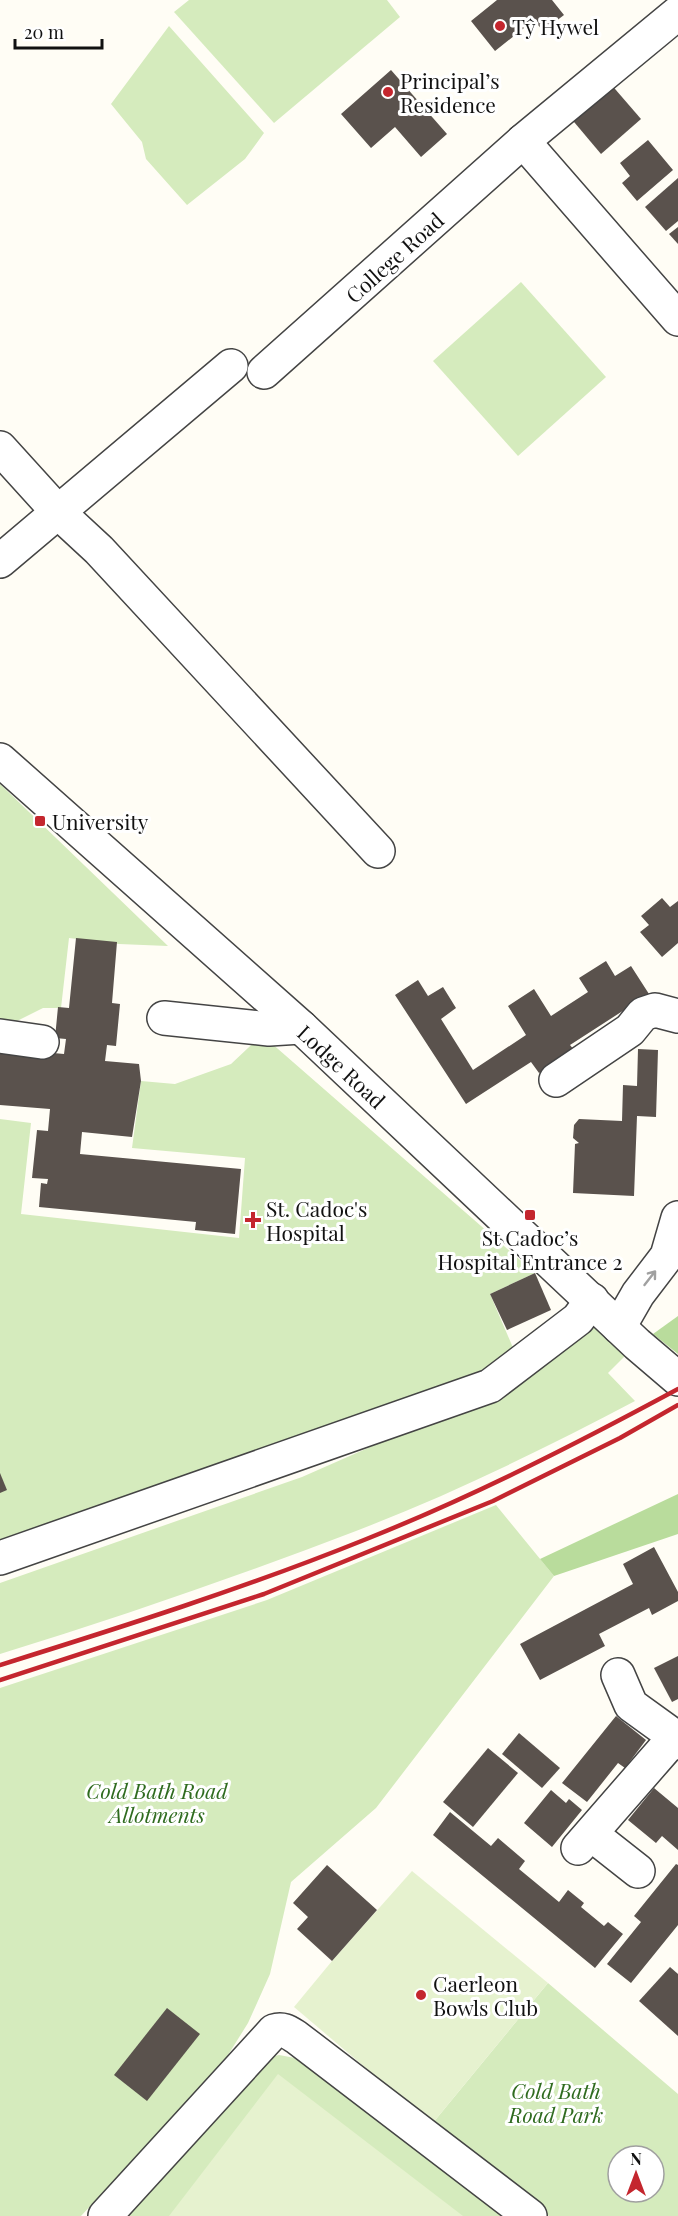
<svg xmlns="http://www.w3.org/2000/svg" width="678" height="2216" font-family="'Playfair Display',serif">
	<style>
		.green { fill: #d5ebbd; fill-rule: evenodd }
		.forest { fill: #b9dc9c }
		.pitch { fill: #e6f2cf }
		.building { fill: #5a524d }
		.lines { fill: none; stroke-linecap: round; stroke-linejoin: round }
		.minor-casing { stroke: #444; stroke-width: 36 }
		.minor { stroke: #fff; stroke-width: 33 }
		.rail { stroke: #c4262e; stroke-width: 4.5 }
		.oneway { stroke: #a0a0a0 }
		.poi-dot { fill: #c4262e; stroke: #fff; stroke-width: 2 }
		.labels { text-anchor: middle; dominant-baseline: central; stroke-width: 6; stroke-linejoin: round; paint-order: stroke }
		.poi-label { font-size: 21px; fill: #111; stroke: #fff; text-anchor: start }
		.street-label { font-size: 21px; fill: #111; stroke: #fff }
		.park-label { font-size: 21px; font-style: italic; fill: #2f6b1f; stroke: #fff }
	</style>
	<rect width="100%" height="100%" fill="#fffdf5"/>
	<!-- green -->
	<g class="green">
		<polygon points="189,0 387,0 400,17 274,123 174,12"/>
		<polygon points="169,26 264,133 245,159 187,205 146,159 142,142 111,104"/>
		<polygon points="521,282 606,377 518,456 433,361"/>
		<polygon points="0,784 168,946 119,944 69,938 61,1008 43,1008 15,1022 0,1019"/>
		<polygon points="262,1035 535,1273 490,1294 514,1350 467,1380 0,1546 0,1119 31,1123 21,1214 239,1238 245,1158 132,1148 141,1081 175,1084 231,1064"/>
		<path d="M 619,1327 L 637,1344 L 608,1373 L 635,1401 C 544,1449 452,1494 356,1531 C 239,1576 120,1617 0,1654 L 0,1583 L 302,1477 L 502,1389 L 583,1328 Z"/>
		<polygon points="496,1505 554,1576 376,1808 291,1882 270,1974 248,2023 223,2063 81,2216 0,2216 0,1688 267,1600"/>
		<path d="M 548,1983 L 678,2094 L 678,2216 L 549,2216 L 432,2124 ZM 618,2156 L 654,2156 L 654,2192 L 618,2192 Z"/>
		<polygon points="279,2055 306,2060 507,2216 119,2216 258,2060"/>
	</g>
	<!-- forest -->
	<g class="forest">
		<polygon points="678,1316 678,1354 653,1334"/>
		<polygon points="678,1494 678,1534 554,1576 540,1559"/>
	</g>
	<!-- pitch -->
	<g class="pitch">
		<polygon points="412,1871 548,1983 432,2124 294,2007 332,1961"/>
		<polygon points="278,2074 463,2216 169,2216"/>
	</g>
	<!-- building -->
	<g class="building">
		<polygon points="497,0 552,0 564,15 543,31 534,20 495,51 471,21"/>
		<polygon points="391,70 447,134 421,157 395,127 371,148 341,114"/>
		<polygon points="609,82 641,119 601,154 569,116"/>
		<polygon points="648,140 673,170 637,201 622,183 630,176 620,163"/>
		<polygon points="678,178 678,221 666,231 645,207"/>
		<polygon points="678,227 678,244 669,234"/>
		<polygon points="662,898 670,907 678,901 678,943 662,957 640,932 649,925 641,916"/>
		<polygon points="76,938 117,942 112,1003 120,1004 116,1046 107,1045 105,1061 139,1064 141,1081 132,1137 82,1132 80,1154 241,1169 235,1234 195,1230 196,1222 39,1207 41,1183 47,1184 48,1179 32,1178 37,1130 48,1131 50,1109 0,1105 0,1048 64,1054 66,1039 55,1038 58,1007 69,1008"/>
		<polygon points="606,961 615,976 631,966 649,994 570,1045 574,1050 539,1073 531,1062 466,1104 395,995 418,980 428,996 443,987 456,1008 441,1019 473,1070 526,1035 508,1006 534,989 551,1016 588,992 579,978"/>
		<polygon points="638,1049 658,1050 656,1117 637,1116 634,1196 573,1193 575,1144 579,1143 573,1138 574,1125 579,1119 622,1121 623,1085 637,1086"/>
		<polygon points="535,1273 551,1310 507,1330 490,1294"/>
		<polygon points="0,1473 7,1490 0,1493"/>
		<polygon points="654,1547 678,1592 678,1601 652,1615 649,1608 599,1634 605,1646 540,1680 520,1644 633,1584 623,1564"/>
		<polygon points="678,1656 678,1699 672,1702 654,1668"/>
		<polygon points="616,1716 646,1740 625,1768 618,1763 587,1802 562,1783"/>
		<polygon points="519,1733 560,1768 542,1788 502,1754"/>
		<polygon points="488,1748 518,1773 473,1827 443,1802"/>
		<polygon points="654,1788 678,1808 678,1850 662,1836 656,1843 628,1820"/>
		<polygon points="551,1790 566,1803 569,1799 582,1810 552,1847 524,1823"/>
		<polygon points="450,1812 491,1846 498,1838 525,1861 519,1869 559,1902 568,1890 584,1903 581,1907 604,1926 608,1922 623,1934 595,1968 433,1835"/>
		<polygon points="676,1864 678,1865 678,1925 631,1983 607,1964 641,1922 634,1916"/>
		<polygon points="327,1865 377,1910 332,1961 297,1929 308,1917 293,1903"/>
		<polygon points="670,1967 678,1974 678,2036 639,2001"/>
		<polygon points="167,2008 200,2034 147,2101 114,2075"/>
	</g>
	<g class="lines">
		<defs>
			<g id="minor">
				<polyline points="678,13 523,141 678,319"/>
				<polyline points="264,372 523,141"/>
				<polyline points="0,448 59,513 99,550 378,851"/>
				<polyline points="0,561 231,366"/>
				<polyline points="0,760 301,1027 637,1344 678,1379"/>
				<polyline points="164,1018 269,1029 301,1027"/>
				<polyline points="0,1036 42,1042"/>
				<polyline points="556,1080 630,1030 643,1014 655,1010 678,1016"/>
				<polyline points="619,1327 638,1294 667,1256 678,1218"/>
				<polyline points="0,1558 490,1386 578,1319 592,1300"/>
				<polyline points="618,1675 631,1705 678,1739"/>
				<polyline points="591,1834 638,1871"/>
				<polyline points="578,1848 666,1747 678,1740"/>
				<path d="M 105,2216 L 274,2031 C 283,2028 288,2032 296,2037 L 530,2216"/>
			</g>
		</defs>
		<!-- minor casing -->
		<use href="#minor" class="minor-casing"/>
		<!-- minor -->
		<use href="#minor" class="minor"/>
		<!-- rail -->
		<g class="rail">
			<path d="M 0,1665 C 122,1627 245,1588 364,1540 C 472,1497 576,1444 678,1389"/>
			<polyline points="0,1680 264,1594 493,1501 620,1438 678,1405"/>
		</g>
	</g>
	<!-- one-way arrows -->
	<defs><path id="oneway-shaft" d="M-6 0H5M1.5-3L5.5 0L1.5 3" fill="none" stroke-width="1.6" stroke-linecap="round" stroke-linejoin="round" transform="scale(1.5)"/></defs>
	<use class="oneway" href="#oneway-shaft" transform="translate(650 1278) rotate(-52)"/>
	<!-- markers -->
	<g class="poi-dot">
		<circle cx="500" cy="26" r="6"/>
		<circle cx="388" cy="92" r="6"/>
		<rect x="34" y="815" width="12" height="12" rx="3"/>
		<rect x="524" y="1209" width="12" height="12" rx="3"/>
		<path d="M250 1211h6v6h6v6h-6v6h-6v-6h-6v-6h6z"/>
		<circle cx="421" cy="1995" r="6"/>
	</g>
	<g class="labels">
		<!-- poi labels -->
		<g class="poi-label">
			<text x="512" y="26">Tŷ Hywel</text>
			<text x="400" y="80">Principal’s<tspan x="400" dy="24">Residence</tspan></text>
			<text x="52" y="821">University</text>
			<text x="266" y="1208">St. Cadoc's<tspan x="266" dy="24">Hospital</tspan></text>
			<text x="530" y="1237" text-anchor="middle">St Cadoc’s<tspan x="530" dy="24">Hospital Entrance 2</tspan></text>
			<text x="433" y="1983">Caerleon<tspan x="433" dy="24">Bowls Club</tspan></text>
		</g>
		<!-- street labels -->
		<g class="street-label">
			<text transform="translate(394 257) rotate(-42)">College Road</text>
			<text transform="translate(342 1066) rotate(43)">Lodge Road</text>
		</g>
		<!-- park labels -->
		<g class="park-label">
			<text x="157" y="1790">Cold Bath Road<tspan x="157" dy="24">Allotments</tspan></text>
			<text x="556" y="2090">Cold Bath<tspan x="556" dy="24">Road Park</tspan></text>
		</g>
	</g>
	<!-- north arrow -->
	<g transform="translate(636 2174)"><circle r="28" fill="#ffffff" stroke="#a0a0a0" stroke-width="1.5"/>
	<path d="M0-4.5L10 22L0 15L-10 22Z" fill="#c4262e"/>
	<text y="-9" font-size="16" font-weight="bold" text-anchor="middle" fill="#111111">N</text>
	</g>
	<!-- scale -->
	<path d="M15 39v9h87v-9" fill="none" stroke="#111111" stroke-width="3"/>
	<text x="24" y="39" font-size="18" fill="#111111" stroke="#ffffff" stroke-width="4.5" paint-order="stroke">20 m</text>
</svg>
